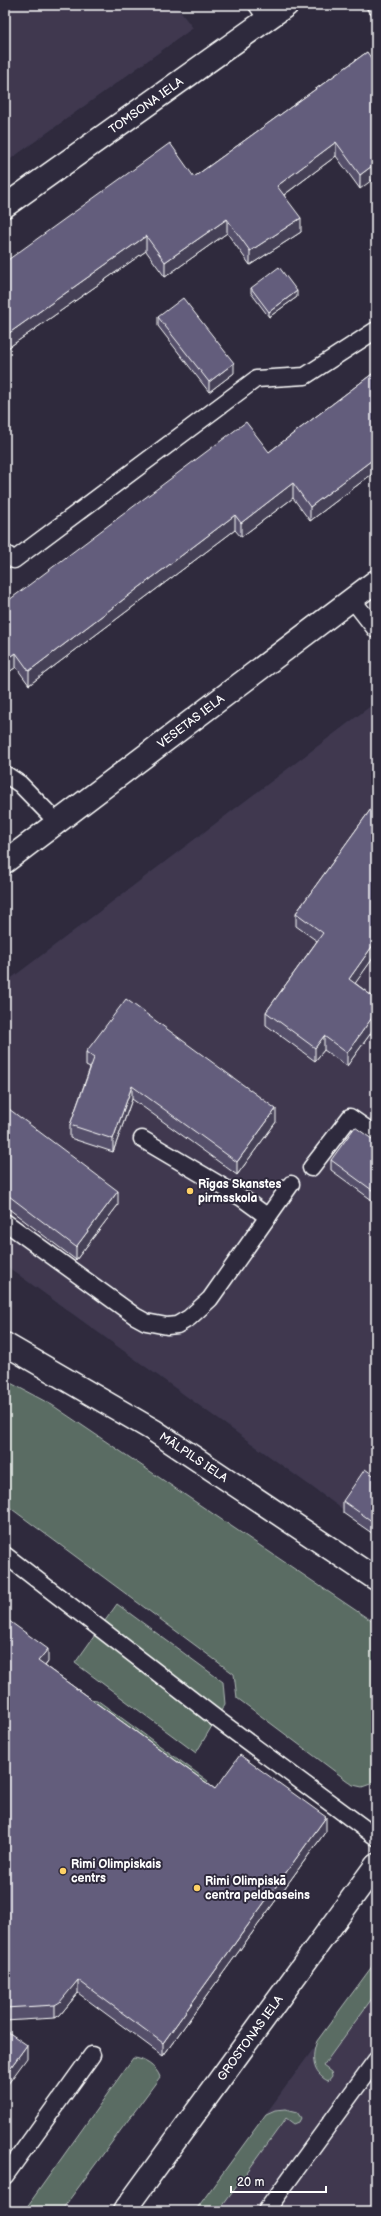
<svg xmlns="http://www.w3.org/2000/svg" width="381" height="2216" font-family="'Balsamiq Sans',sans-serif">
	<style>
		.built { fill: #3f3950 }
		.green { fill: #5a6c64; stroke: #acb6b2 }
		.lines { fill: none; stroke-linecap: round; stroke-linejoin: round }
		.service-casing { stroke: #fff; stroke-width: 19 }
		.minor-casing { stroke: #fff; stroke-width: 25 }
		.service { stroke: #2f2a3d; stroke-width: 16 }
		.minor { stroke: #2f2a3d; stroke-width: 22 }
		.wall { fill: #55506a; stroke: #fff }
		.shaded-wall { fill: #454156; stroke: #fff }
		.building { fill: #635d7b; stroke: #fff }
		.poi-dot { fill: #ffd166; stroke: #2f2a3d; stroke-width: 1.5 }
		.labels { text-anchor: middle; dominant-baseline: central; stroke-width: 4; stroke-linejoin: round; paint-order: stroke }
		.street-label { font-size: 12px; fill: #fff; stroke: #2f2a3d }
		.poi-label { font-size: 12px; font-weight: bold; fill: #fff; stroke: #2f2a3d; text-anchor: start }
	</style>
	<rect width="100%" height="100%" fill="#2f2a3d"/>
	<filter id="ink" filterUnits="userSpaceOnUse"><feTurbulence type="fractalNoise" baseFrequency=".025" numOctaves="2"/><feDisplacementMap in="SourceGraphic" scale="8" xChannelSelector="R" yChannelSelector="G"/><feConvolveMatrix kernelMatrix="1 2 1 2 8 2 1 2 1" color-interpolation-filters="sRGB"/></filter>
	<g filter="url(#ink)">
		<!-- built -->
		<g class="built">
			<polygon points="5,5 175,5 193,28 5,163"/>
			<polygon points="376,702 376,1466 345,1511 5,1265 5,983"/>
			<polygon points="376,1963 376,2211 195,2211 206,2196"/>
		</g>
		<!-- green -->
		<g class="green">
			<polygon points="5,1380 52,1405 376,1624 376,1782 362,1787 353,1785 237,1698 234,1674 5,1504"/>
			<polygon points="117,1604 223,1682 225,1704 196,1753 75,1663"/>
			<polygon points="90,1699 97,1700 208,1781 190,1807"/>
			<path d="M 376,1961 L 376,1993 L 323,2066 L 331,2072 L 332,2076 L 328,2081 C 312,2073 311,2057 317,2041 Z"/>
			<path d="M 133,2058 C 143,2058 157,2067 160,2077 L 61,2211 L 24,2211 Z"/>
			<polygon points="285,2109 297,2112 301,2118 299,2122 294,2124 286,2118 219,2211 195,2211 266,2114 275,2110"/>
		</g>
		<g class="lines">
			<defs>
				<g id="service">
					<polyline points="257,5 267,19"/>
					<polyline points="375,5 376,7"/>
					<polyline points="5,553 14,560 256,379 305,376 376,330"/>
					<polyline points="352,599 376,630"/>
					<polyline points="5,774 20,784 57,822"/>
					<polyline points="142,1139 242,1198 268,1217"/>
					<polyline points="311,1168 350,1117 376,1135"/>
					<polyline points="5,1222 135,1316 146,1322 167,1326 177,1325 189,1318 210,1299 291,1184"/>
					<polyline points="5,1555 217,1719 376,1837"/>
					<polyline points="5,2176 92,2055"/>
					<polyline points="266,2211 376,2060"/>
				</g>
				<g id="minor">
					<path id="s1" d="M 5,206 L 287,5"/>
					<path id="s2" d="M 5,862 L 376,581"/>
					<path id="s3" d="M 5,1344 L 153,1430 L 376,1579"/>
					<path id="s4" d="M 124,2211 L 376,1865"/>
				</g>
			</defs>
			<!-- service casing -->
			<use href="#service" class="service-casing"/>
			<!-- minor casing -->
			<use href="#minor" class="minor-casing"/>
			<!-- service -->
			<use href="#service" class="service"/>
			<!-- minor -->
			<use href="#minor" class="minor"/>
		</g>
		<!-- wall -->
		<g class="wall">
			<polygon points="367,52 360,189 336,156 284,195 301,232 250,265 227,233 165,277 146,251 5,350 5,262 194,177"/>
			<polygon points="251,288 297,297 269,317 251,293"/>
			<polygon points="158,317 234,373 209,392 158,326"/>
			<polygon points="376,371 376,471 310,521 293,498 241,537 235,530 29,685 16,667 5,675 5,603 269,452"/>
			<polygon points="376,802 376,954 355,983 376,999 376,1026 347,1066 324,1050 315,1061 266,1025 266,1012 317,941 296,926 296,913"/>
			<polygon points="86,1052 276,1122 237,1175 132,1099 113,1152 70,1138 70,1125 90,1068 86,1066"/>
			<polygon points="5,1106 118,1205 76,1260 5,1206"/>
			<polygon points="376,1142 376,1203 331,1170 331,1160"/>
			<polygon points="376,1477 376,1536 343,1513 343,1501"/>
			<polygon points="5,1618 48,1662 45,1666 215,1789 326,1831 163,2056 78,1993 60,2015 55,2018 5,2021"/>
		</g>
		<!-- shaded-wall -->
		<g class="shaded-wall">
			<polygon points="336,142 336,156 277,200 277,186"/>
			<polygon points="376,163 376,177 360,189 360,175"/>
			<polygon points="301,218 301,232 250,265 250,251"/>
			<polygon points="227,219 227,233 165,277 165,262"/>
			<polygon points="146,236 146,251 5,350 5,336"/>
			<polygon points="297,291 297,297 269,317 269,312"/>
			<polygon points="234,363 234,373 209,392 209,382"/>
			<polygon points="376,457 376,471 310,521 310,507"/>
			<polygon points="293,483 293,498 241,537 241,523"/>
			<polygon points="235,515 235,530 29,685 29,671"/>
			<polygon points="16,653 16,667 5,675 5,661"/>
			<polygon points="376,941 376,954 349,992 349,979"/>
			<polygon points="376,1012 376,1026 347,1066 347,1053"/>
			<polygon points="324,1036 324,1050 315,1061 315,1048"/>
			<polygon points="132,1086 132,1099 113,1152 113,1139"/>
			<polygon points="276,1109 276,1122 237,1175 237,1162"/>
			<polygon points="118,1191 118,1205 76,1260 76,1247"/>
			<polygon points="48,1649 48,1662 38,1674 38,1661"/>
			<polygon points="326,1817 326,1831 163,2056 163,2043"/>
			<polygon points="78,1980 78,1993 60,2015 55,2018 55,2005"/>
			<polygon points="27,2045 27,2058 5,2088 5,2075"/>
		</g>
		<!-- building -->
		<g class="building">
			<polygon points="367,52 376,65 376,163 360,175 336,142 277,186 301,218 250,251 227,219 165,262 146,236 5,336 5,262 170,143 194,177"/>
			<polygon points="279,267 297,291 269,312 251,288"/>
			<polygon points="183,298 234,363 209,382 158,317"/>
			<polygon points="376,371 376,457 310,507 293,483 241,523 235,515 29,671 16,653 5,661 5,603 246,422 269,452"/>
			<polygon points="376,802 376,941 349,979 376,999 376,1012 347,1053 324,1036 315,1048 266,1012 323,933 296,913"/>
			<polygon points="126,999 276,1109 237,1162 132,1086 113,1139 70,1125 94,1058 86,1052"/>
			<polygon points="5,1106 118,1191 76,1247 5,1193"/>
			<polygon points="355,1127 376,1142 376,1193 331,1160"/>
			<polygon points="365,1469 376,1477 376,1524 343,1501"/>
			<polygon points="5,1618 48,1649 38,1661 215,1789 240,1755 326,1817 163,2043 78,1980 60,2002 55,2005 5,2008"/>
			<polygon points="5,2030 27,2045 5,2075"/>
		</g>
	</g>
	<!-- markers -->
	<g class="poi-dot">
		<circle cx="190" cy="1191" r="4"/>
		<circle cx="63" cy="1871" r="4"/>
		<circle cx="197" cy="1888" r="4"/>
	</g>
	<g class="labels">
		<!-- street labels -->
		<g class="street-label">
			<text stroke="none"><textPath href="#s1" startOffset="173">TOMSONA IELA</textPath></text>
			<text stroke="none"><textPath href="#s2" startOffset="233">VESETAS IELA</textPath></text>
			<text stroke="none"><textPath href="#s3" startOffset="220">MĀLPILS IELA</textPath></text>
			<text stroke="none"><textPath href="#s4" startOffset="214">GROSTONAS IELA</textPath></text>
		</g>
		<!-- poi labels -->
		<g class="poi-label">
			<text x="198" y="1184">Rīgas Skanstes<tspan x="198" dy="14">pirmsskola</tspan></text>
			<text x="71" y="1864">Rimi Olimpiskais<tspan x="71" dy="14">centrs</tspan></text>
			<text x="205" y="1881">Rimi Olimpiskā<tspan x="205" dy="14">centra peldbaseins</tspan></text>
		</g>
	</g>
	<!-- margin -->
	<rect width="381" height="2216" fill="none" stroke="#2f2a3d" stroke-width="20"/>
	<rect x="10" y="10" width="361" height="2196" fill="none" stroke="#fff" stroke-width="1.5" filter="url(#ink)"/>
	<!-- scale -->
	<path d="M231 2186v6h95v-6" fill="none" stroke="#ffffff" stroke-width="2"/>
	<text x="237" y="2186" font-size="12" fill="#ffffff" stroke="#2f2a3d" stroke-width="3" paint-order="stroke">20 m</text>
</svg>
